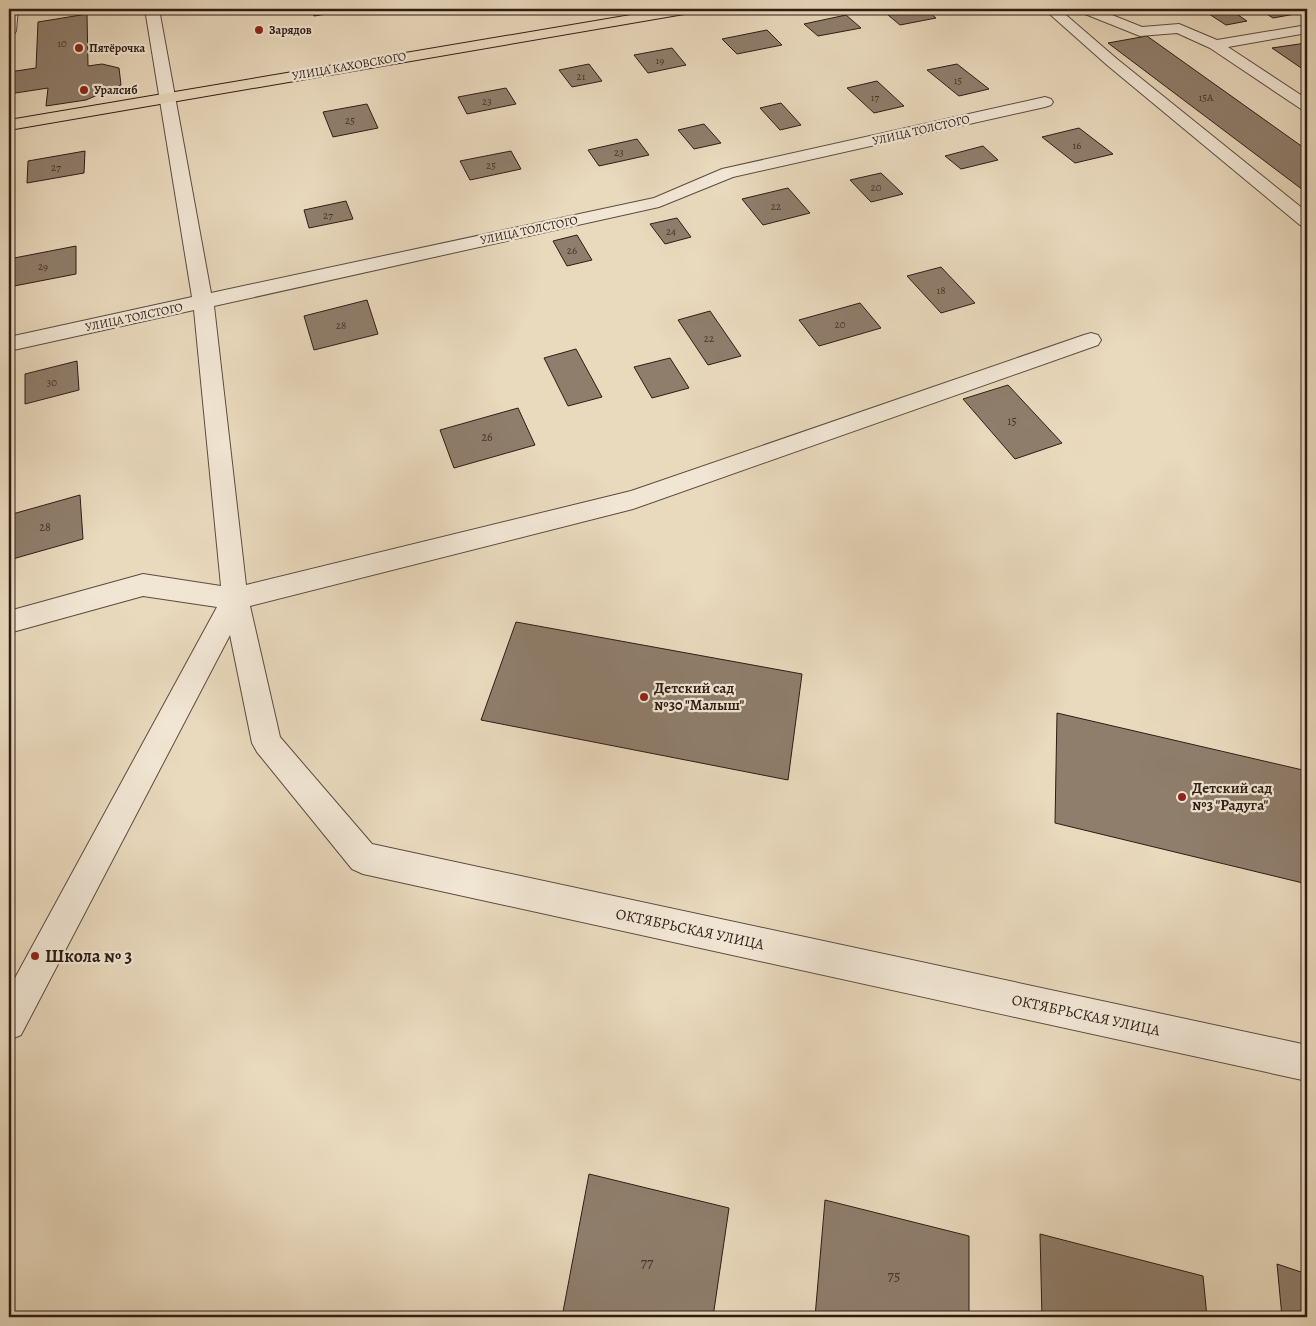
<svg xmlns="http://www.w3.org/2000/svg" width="1316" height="1326" font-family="Alegreya,serif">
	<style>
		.building { fill: #8f7e6c; stroke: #2e1c15 }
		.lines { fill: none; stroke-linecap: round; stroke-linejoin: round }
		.minor-casing { stroke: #5d4b3f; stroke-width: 2 }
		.major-casing { stroke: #2e1c15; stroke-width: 2 }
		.path { stroke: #2e1c15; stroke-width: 2; stroke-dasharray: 0.5 1; stroke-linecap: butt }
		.minor { fill: #f1e6d4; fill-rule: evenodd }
		.major { fill: #e9d9bd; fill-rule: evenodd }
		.poi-dot { fill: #8f2418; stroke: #f1e6d4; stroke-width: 2 }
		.labels { text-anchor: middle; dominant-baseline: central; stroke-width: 4.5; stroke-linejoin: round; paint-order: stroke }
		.far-number-label { font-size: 11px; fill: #46342b }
		.far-poi-label { font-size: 12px; font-weight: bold; fill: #2e1c15; stroke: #f1e6d4; text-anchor: start }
		.far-street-label { font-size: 12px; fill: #2e1c15; stroke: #f1e6d4 }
		.number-label { font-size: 12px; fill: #46342b }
		.poi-label { font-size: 15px; font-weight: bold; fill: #2e1c15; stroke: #f1e6d4; text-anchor: start }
		.street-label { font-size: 15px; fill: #2e1c15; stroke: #f1e6d4 }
		.near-number-label { font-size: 15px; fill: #46342b }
		.near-poi-label { font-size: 18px; font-weight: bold; fill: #2e1c15; stroke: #f1e6d4; text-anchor: start }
	</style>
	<rect width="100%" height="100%" fill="#e9d9bd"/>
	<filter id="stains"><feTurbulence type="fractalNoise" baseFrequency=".004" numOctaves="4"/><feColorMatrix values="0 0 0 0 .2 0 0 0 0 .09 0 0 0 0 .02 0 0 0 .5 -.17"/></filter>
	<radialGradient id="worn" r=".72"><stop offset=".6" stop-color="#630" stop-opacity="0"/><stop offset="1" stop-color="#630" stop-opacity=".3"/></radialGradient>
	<!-- building -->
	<g class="building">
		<polygon points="311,9 358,9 314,16"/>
		<polygon points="889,9 925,9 936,18 900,25 882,10"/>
		<polygon points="1223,9 1287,9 1295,14 1273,18 1262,11 1238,15 1247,21 1226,25 1206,12"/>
		<polygon points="87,14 88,66 102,64 119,68 121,85 86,100 46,106 48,88 9,94 9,72 36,68 38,22"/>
		<polygon points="846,15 861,28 818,36 804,24"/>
		<polygon points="767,30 782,45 737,54 722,39"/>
		<polygon points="1147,36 1307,150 1307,193 1108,43"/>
		<polygon points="1306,43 1307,72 1272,48"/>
		<polygon points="672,48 686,65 648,73 634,55"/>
		<polygon points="589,64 602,81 572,87 559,70"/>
		<polygon points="957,64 989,89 959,96 927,70"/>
		<polygon points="877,81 904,106 874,113 847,88"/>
		<polygon points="506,88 516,104 467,114 458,97"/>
		<polygon points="781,103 801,125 780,130 760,108"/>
		<polygon points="367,104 378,128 333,137 323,112"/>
		<polygon points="704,124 721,143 694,149 678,130"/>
		<polygon points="1079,128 1113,154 1075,163 1042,137"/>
		<polygon points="637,139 649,155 599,166 588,150"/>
		<polygon points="983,146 998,160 961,169 945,156"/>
		<polygon points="85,151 84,173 27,183 28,161"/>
		<polygon points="511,151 521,169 470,180 460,161"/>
		<polygon points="881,173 903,194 871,202 850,180"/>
		<polygon points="788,188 810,213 763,225 742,199"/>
		<polygon points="346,201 353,219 309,228 304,210"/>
		<polygon points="677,218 691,237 665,244 650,224"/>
		<polygon points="577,235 592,260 567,266 553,241"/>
		<polygon points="76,246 76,274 9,287 9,259"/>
		<polygon points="941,267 975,303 941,313 907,276"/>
		<polygon points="367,300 378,334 314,350 304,316"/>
		<polygon points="860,303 881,328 819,346 799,320"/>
		<polygon points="710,311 741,356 708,365 678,320"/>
		<polygon points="576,349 602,397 568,406 544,358"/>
		<polygon points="670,358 689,388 652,398 634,367"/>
		<polygon points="77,361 79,390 25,404 25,374"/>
		<polygon points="1008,385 1062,443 1015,459 963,399"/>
		<polygon points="518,408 535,445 454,468 440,430"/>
		<polygon points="80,495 83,539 9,560 9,515"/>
		<polygon points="516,622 802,674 788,780 481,720"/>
		<polygon points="1057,713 1307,771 1307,884 1055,823"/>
		<polygon points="589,1174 729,1208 713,1317 562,1317"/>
		<polygon points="825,1200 969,1236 969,1317 815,1317"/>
		<polygon points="1040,1234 1203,1276 1207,1317 1042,1317"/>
		<polygon points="1277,1264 1307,1274 1307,1317 1282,1317"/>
	</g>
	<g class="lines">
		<defs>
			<g id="minor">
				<polygon points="9,9 18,9 16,31 14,34 9,35"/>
				<polygon points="145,9 159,9 211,293 654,198 722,169 1045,97 1051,99 1053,102 1051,105 1045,107 733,177 659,207 214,306 246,585 631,491 1084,335 1091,333 1098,335 1101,340 1098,345 633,509 250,606 280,737 372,844 1307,1045 1307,1081 363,874 352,869 257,752 252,743 230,635 21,1035 9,1040 9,989 217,607 143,596 9,633 9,611 143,574 221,586 194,310 9,351 9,337 192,297"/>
				<polygon points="1044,9 1059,9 1117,59 1307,212 1307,227 1300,225 1107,65"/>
				<polygon points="1078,9 1097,9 1142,27 1179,24 1217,40 1307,25 1307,33 1228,47 1307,99 1307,111 1301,109 1210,48 1177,33 1140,36 1080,12"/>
			</g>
			<polygon id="major" points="666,9 697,9 695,12 690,13 9,130 9,120"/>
		</defs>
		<!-- minor casing -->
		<use href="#minor" class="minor-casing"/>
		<!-- major casing -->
		<use href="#major" class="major-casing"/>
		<!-- path -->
		<polyline class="path" points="41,11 57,9"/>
		<!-- minor -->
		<use href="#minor" class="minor"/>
		<!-- major -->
		<use href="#major" class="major"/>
	</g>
	<!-- markers -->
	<g class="poi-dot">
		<circle cx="259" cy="30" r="5"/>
		<circle cx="79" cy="48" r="5"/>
		<circle cx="84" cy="90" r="5"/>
		<circle cx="644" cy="697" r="5"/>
		<circle cx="1182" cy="797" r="5"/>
		<circle cx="35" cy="956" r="5"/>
	</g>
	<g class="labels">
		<!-- far-number labels -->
		<g class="far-number-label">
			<text x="62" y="43">10</text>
			<text x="660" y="60">19</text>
			<text x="581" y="76">21</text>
			<text x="958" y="80">15</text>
			<text x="875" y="97">17</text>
			<text x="1206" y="97">15А</text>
			<text x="487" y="101">23</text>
			<text x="350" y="120">25</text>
			<text x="1077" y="145">16</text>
			<text x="619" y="152">23</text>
			<text x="491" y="165">25</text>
			<text x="56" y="167">27</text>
			<text x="876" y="187">20</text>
			<text x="776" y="206">22</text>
			<text x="328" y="215">27</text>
			<text x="671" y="231">24</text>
			<text x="572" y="250">26</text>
			<text x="43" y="266">29</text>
			<text x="941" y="290">18</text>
			<text x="840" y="324">20</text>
			<text x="341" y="325">28</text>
			<text x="709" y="338">22</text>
			<text x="52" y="382">30</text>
		</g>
		<!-- far-poi labels -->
		<g class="far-poi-label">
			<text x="269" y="30">Зарядов</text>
			<text x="89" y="48">Пятёрочка</text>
			<text x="94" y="90">Уралсиб</text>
		</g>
		<!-- far-street labels -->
		<g class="far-street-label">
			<text transform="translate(349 66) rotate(-10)">УЛИЦА КАХОВСКОГО</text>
			<text transform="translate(921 130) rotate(-13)">УЛИЦА ТОЛСТОГО</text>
			<text transform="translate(529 230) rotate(-12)">УЛИЦА ТОЛСТОГО</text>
			<text transform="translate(134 317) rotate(-12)">УЛИЦА ТОЛСТОГО</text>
		</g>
		<!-- number labels -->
		<g class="number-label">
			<text x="1012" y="421">15</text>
			<text x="487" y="437">26</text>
			<text x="45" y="527">28</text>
		</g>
		<!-- poi labels -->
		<g class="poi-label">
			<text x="654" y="688">Детский сад<tspan x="654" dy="17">№30 "Малыш"</tspan></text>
			<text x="1192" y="788">Детский сад<tspan x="1192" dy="17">№3 "Радуга"</tspan></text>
		</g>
		<!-- street labels -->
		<g class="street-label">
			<text transform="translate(690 929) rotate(12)">ОКТЯБРЬСКАЯ УЛИЦА</text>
			<text transform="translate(1086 1015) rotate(12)">ОКТЯБРЬСКАЯ УЛИЦА</text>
		</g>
		<!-- near-number labels -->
		<g class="near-number-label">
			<text x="647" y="1263">77</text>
			<text x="894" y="1276">75</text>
		</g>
		<!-- near-poi labels -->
		<g class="near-poi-label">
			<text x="45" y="956">Школа № 3</text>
		</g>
	</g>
	<!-- margin -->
	<rect width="1316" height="1326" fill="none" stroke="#e9d9bd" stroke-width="30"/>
	<rect x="10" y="10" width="1296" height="1306" fill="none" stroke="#2e1c15" stroke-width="2.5"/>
	<rect x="15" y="15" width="1286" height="1296" fill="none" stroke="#2e1c15"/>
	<rect width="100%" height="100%" filter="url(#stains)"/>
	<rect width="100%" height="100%" fill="url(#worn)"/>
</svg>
